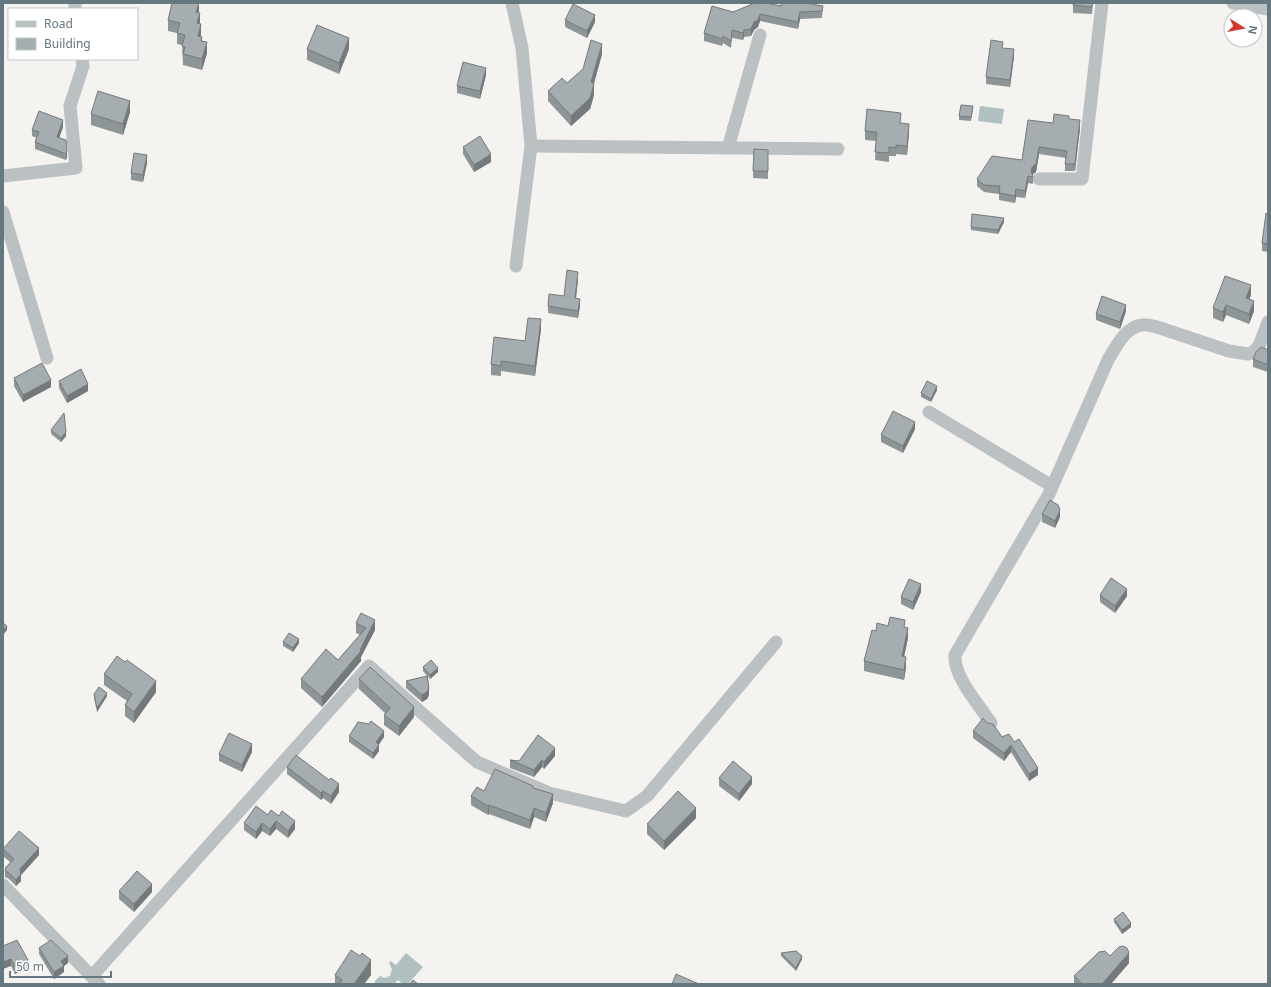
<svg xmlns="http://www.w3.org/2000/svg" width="1271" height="987" font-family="'Noto Sans',sans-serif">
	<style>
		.water { fill: #b0c0c1 }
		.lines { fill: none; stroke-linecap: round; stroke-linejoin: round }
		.street { stroke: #bbc0c2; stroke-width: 13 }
		.wall { fill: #8e9597 }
		.shaded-wall { fill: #74797b }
		.building { fill: #a5adb0; stroke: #74797b }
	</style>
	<rect width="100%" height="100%" fill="#f4f3f0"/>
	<!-- water -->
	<g class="water">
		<polygon points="980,106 1004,109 1002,124 978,121"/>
		<polygon points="406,953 423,967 408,984 403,984 398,980 394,984 377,984 374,982 380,976 384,978 390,976 392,969 389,963 391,961 396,965"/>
	</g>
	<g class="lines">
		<!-- street -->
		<g class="street">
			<polyline points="75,3 75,9"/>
			<polyline points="512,3 522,48 531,146 516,266"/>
			<polyline points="1233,3 1268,9"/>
			<polyline points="531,146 838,149"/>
			<polyline points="728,148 760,35"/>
			<polyline points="3,176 76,168 70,106 83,66 82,59"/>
			<polyline points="1039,179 1082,179 1102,3"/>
			<polyline points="3,212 47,358"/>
			<polyline points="929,412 1052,486"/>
			<path d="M 991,723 C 979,705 953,676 955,655 L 1049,494 L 1108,360 C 1116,347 1125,327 1142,325 C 1147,324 1152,326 1157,327 L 1229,351 L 1248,354 L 1252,353 L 1259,346 L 1268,322"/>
			<polyline points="3,885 99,984"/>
			<polyline points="92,976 369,666 477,762 549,793 626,811 647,796 776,642"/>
		</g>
	</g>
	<!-- wall -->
	<g class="wall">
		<polygon points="1073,3 1093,3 1092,14 1073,13"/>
		<polygon points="781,6 823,6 822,18 800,19 798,29 760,21 758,27 754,30 751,36 744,37 743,40 732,38 731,48 723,43 722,46 704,41 704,33"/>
		<polygon points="199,13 201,34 201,37 207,53 202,70 183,65 182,45 177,44 177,33 168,31 168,20"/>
		<polygon points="565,20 595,22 587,38 565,27"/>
		<polygon points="1003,48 1014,56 1010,87 986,84 986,77"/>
		<polygon points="307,49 349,49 339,74 307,60"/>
		<polygon points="602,54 594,84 594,95 590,109 571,126 548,101 548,91 567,83"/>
		<polygon points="486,75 480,99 457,93 457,86"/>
		<polygon points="973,110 971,121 959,120 959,116"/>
		<polygon points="130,112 123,135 91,125 91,114"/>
		<polygon points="1069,119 1080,128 1075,171 1065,171 1065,164 1066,158 1039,154 1036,172 1032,175 1033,177 1033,184 1028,183 1025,198 1016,197 1015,203 999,200 999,194 984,192 977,186 977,179 1022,160 1053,123"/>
		<polygon points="901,123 909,132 907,155 896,154 896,156 889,156 889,162 875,160 876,141 865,140 865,131"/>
		<polygon points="63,127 59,138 66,140 67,157 66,160 35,149 35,142 37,138 32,136 32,130"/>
		<polygon points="463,147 491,162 474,172 463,154"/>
		<polygon points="754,149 768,150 768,179 753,178"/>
		<polygon points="147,163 143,182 131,180 131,173"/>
		<polygon points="1268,214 1268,252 1262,251 1262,243"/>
		<polygon points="1004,222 998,234 971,230 971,227"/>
		<polygon points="578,279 576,298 580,306 578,318 548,313 548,306 564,296"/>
		<polygon points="1251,295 1249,299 1254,311 1249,324 1226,315 1223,322 1213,318 1213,308"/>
		<polygon points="1126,311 1120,329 1096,320 1096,314"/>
		<polygon points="541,329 535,376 501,371 501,376 491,375 491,364 525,341"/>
		<polygon points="1268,350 1268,372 1253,367 1253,359"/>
		<polygon points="14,378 51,387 23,402 14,386"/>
		<polygon points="59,381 88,391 67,403 59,388"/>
		<polygon points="937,390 931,402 921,397 921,393"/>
		<polygon points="915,429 903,453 881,442 881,435"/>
		<polygon points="51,430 66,436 61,442 51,434"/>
		<polygon points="1042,514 1060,517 1055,528 1042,522"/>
		<polygon points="921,592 913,610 901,604 901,597"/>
		<polygon points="1100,595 1127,596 1115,613 1100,602"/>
		<polygon points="356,623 375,630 361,657 361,661 322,707 301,688 301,679 338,660 360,635 356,633"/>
		<polygon points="888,626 905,628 908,638 904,657 906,667 904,680 864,671 864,661 876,631"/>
		<polygon points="283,642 299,643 293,652 283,646"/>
		<polygon points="423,667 438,672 430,679 428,676 429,695 427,699 422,702 406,688 406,681 427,676 423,671"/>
		<polygon points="104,674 156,692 134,723 125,716 125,705 127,701 104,685"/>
		<polygon points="359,679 414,717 399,736 384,725 384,715 386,714 359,689"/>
		<polygon points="94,694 107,696 97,712 94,698"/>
		<polygon points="973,731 1002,737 1014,742 1038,775 1029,781 1011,752 1004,761 973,738"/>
		<polygon points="349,736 384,737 379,744 379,751 373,759 349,742"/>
		<polygon points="252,752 242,772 219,761 219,754"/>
		<polygon points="555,756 544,769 542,767 534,777 510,768 510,760 519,761"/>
		<polygon points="287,767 339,792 331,804 323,798 321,800 287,774"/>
		<polygon points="719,778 752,784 739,801 719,786"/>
		<polygon points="533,788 553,803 546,822 534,817 530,829 489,814 488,815 471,805 471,796 484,791"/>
		<polygon points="268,815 295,829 288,838 276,829 270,836 262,831 256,839 244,830 244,823"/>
		<polygon points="696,818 664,850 647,834 647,824"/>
		<polygon points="3,849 39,855 21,875 21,881 16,886 9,879 5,877 5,871 10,862 3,856"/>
		<polygon points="119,891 152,892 134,912 119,899"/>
		<polygon points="1114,919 1131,927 1122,934 1114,922"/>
		<polygon points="3,946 28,967 15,974 11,966"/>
		<polygon points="39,948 68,963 64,966 64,972 54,979 39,954"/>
		<polygon points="781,953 802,959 796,971 781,956"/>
		<polygon points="1110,956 1129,963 1111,984 1074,984 1074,976"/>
		<polygon points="335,975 371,975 364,984 335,984"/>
	</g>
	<!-- shaded-wall -->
	<g class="shaded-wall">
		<polygon points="199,3 199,13 196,12"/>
		<polygon points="800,12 800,19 798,29 798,22"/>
		<polygon points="200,13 200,24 197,23"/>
		<polygon points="760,14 760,21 758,27 754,30 751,36 751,29 754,22"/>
		<polygon points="595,15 595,22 587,38 587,31"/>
		<polygon points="201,24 201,34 198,47 198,36"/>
		<polygon points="744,30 744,37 743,40 743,33"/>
		<polygon points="349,38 349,49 339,74 339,63"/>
		<polygon points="207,42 207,53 202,70 202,59"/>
		<polygon points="602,44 602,54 591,93 591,82"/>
		<polygon points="1014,49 1014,56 1010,87 1010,80"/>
		<polygon points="486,68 486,75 480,99 480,91"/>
		<polygon points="594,84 594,95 590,109 571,126 571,116"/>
		<polygon points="130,101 130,112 123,135 123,124"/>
		<polygon points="63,120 63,127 57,144 57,137"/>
		<polygon points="1080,120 1080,128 1075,171 1075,164"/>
		<polygon points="909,124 909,132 907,155 907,146"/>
		<polygon points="1039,147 1039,154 1036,172 1032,175 1031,171"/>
		<polygon points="67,150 67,157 66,160 66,154"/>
		<polygon points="491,154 491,162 474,172 474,165"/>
		<polygon points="147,155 147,163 143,182 143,175"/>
		<polygon points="1028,176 1028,183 1025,198 1025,191"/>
		<polygon points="1016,189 1016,197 1015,203 1015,196"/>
		<polygon points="1004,218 1004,222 998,234 998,230"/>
		<polygon points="578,272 578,279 575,306 575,298"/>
		<polygon points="1251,285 1251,295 1246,308 1246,298"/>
		<polygon points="580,299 580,306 578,318 578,311"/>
		<polygon points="1254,301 1254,311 1249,324 1249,314"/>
		<polygon points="1126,305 1126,311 1120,329 1120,322"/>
		<polygon points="1226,305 1226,315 1223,322 1223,312"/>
		<polygon points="541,319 541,329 535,376 535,366"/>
		<polygon points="51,380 51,387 23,402 23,395"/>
		<polygon points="88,384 88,391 67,403 67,396"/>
		<polygon points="937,386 937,390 931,402 931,399"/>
		<polygon points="915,422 915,429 903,453 903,446"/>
		<polygon points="66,432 66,436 61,442 61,438"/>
		<polygon points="1060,510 1060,517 1055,528 1055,521"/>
		<polygon points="921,584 921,592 913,610 913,602"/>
		<polygon points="1127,589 1127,596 1115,613 1115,606"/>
		<polygon points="375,620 375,630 361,657 361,661 322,707 322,697 360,650"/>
		<polygon points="7,626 7,630 3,635 3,631"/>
		<polygon points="908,628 908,638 902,666 902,656"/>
		<polygon points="299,639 299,643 293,652 293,648"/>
		<polygon points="906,657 906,667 904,680 904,670"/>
		<polygon points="438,668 438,672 430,679 430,675"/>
		<polygon points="156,681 156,692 134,723 134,712"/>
		<polygon points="429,688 429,695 427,699 422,702 422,695"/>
		<polygon points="107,693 107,696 97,712 97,708"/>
		<polygon points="414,707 414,717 399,736 399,726"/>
		<polygon points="384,731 384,737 376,749 376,742"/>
		<polygon points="252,744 252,752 242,772 242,765"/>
		<polygon points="379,745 379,751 373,759 373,753"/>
		<polygon points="1011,745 1011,752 1004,761 1004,753"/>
		<polygon points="555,748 555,756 544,769 544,762"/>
		<polygon points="542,760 542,767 534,777 534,770"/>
		<polygon points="1038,768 1038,775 1029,781 1029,774"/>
		<polygon points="752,777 752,784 739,801 739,794"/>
		<polygon points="339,784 339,792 331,804 331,796"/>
		<polygon points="323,791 323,798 321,800 321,793"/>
		<polygon points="553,794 553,803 546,822 546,813"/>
		<polygon points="489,805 489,814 488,815 488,806"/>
		<polygon points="534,808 534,817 530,829 530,820"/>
		<polygon points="696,808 696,818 664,850 664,841"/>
		<polygon points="276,821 276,829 270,836 270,829"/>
		<polygon points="295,821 295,829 288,838 288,831"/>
		<polygon points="262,823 262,831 256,839 256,832"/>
		<polygon points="39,848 39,855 21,875 21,881 16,886 16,880 20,869"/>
		<polygon points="152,884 152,892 134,912 134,904"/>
		<polygon points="1131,923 1131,927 1122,934 1122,930"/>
		<polygon points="1129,953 1129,963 1111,984 1102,984"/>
		<polygon points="68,956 68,963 64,966 64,972 54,979 54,972 61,961"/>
		<polygon points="802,956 802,959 796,971 796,968"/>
		<polygon points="11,959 11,966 3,969 3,962"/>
		<polygon points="28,960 28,967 15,974 15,967"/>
		<polygon points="371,960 371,975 364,984 354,984"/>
	</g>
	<!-- building -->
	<g class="building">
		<polygon points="172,3 199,3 196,12 200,13 197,23 201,24 198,36 202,37 201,41 207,42 202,59 183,54 185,47 182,46 185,35 177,33 180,23 168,20"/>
		<polygon points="755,3 766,3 781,6 781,3 805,3 823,6 822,11 800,12 798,22 760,14 758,20 754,22 751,29 744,30 743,33 732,30 731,41 723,36 722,39 704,33 712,6 733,12"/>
		<polygon points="1073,3 1092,3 1092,7 1073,5"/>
		<polygon points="573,4 595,15 587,31 565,20"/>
		<polygon points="317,25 349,38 339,63 307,49"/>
		<polygon points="591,40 602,44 591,82 594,84 590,98 571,116 548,91 562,78 567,83 583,69"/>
		<polygon points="991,40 1003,42 1002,48 1014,49 1010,80 986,77"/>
		<polygon points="463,62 486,68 480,91 457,86"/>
		<polygon points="98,91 130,101 123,124 91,114"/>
		<polygon points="961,105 973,106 971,117 959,116"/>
		<polygon points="867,109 901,113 900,123 909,124 907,146 896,145 896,148 889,147 889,153 875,152 877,132 865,131"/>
		<polygon points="39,111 63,120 57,137 66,140 67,150 66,154 35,142 39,132 32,130"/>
		<polygon points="1054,114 1069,116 1069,119 1080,120 1075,164 1065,164 1067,151 1039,147 1036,164 1032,167 1031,171 1033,177 1028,176 1025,191 1016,189 1015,196 999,193 1000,186 984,185 977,179 992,156 1022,160 1028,120 1053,123"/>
		<polygon points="480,136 491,154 474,165 463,147"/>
		<polygon points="754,149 768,150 768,171 753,171"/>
		<polygon points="134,153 147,155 143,175 131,173"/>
		<polygon points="1266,213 1268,214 1268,244 1262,243"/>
		<polygon points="972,214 1004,218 998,230 971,227"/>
		<polygon points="567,270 578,272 575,298 580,299 578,311 548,306 549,294 564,296"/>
		<polygon points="1225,276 1251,285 1246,298 1254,301 1249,314 1226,305 1223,312 1213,308"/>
		<polygon points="1102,296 1126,305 1120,322 1096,314"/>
		<polygon points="528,318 541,319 535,366 501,361 501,366 491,364 494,337 525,341"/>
		<polygon points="1261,347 1268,350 1268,365 1253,359 1256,352"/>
		<polygon points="42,363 51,380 23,395 14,378"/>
		<polygon points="81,369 88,384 67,396 59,381"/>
		<polygon points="927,381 937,386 931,399 921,393"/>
		<polygon points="893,411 915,422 903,446 881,435"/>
		<polygon points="64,413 66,432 61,438 51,430"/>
		<polygon points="1050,500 1058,505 1060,510 1055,521 1042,514"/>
		<polygon points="1111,578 1127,589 1115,606 1100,595"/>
		<polygon points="909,579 921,584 913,602 901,597"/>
		<polygon points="361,613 375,620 360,650 361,651 322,697 301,679 326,649 338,660 366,628 356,623"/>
		<polygon points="890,617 905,620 904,627 908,628 902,656 906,657 904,670 864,661 872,630 876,631 877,623 888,626"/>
		<polygon points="3,623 7,626 3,631"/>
		<polygon points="289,633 299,639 293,648 283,642"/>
		<polygon points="117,656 125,662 127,660 156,681 134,712 125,705 132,694 104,674"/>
		<polygon points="431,660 438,668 430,675 423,667"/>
		<polygon points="370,667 414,707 399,726 384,715 390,708 359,679"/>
		<polygon points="427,676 429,688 427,692 422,695 406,681"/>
		<polygon points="99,687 107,693 97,708 94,694"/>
		<polygon points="983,718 987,723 993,724 1002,737 1009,734 1014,742 1019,739 1038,768 1029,774 1011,745 1004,753 973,731"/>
		<polygon points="371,721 384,731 376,742 379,745 373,753 349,736 358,722 369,724"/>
		<polygon points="229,733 252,744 242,765 219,754"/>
		<polygon points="538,735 555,748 544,762 542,760 534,770 510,760 519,761"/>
		<polygon points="296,755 329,780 331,778 339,784 331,796 323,791 321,793 287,767"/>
		<polygon points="733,761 752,777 739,794 719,778"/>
		<polygon points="495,769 533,786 533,788 553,794 546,813 534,808 530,820 489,805 488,806 471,796 477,787 484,791"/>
		<polygon points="678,791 696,808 664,841 647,824"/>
		<polygon points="256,806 268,815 271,810 279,816 282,811 295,821 288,831 276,821 270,829 262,823 256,832 244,823"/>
		<polygon points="19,831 39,848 20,869 21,874 16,880 9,873 5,871 6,867 14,859 3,849"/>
		<polygon points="137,871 152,884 134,904 119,891"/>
		<polygon points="1123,912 1131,923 1122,930 1114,919"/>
		<polygon points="17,940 28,960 15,967 11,959 3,962 3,946"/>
		<polygon points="51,940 68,956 61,961 64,966 54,972 39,948"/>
		<polygon points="1123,946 1127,948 1129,953 1102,984 1082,984 1074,976 1099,952 1105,951 1110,956 1119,947"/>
		<polygon points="351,950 360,956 362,953 371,960 354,984 339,984 342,980 335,975"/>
		<polygon points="796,951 802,956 796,968 781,953"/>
		<polygon points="676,974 699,984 672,984"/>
		<polygon points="413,980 418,984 410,984"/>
	</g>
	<!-- border -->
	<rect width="1271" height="987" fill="none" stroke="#65777f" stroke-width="8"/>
	<!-- legend -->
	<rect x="8" y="8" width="130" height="52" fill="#ffffff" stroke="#c1c9cc"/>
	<rect x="16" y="21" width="20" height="6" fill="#bbc0c2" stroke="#c1c9cc"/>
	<text x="44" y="28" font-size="12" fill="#65777f">Road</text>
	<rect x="16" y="38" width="20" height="12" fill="#a5adb0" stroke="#c1c9cc"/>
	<text x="44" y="48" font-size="12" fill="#65777f">Building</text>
	<!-- north arrow -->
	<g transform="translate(1243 28) rotate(101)"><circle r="19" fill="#ffffff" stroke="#c1c9cc"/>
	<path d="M0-3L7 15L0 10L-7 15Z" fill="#d5382e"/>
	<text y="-6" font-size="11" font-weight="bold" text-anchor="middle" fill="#65777f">N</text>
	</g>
	<!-- scale -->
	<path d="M10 971v6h101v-6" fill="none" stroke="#65777f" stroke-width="2"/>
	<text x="16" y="971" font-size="12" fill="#65777f" stroke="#ffffff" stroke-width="3" paint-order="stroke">50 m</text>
</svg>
